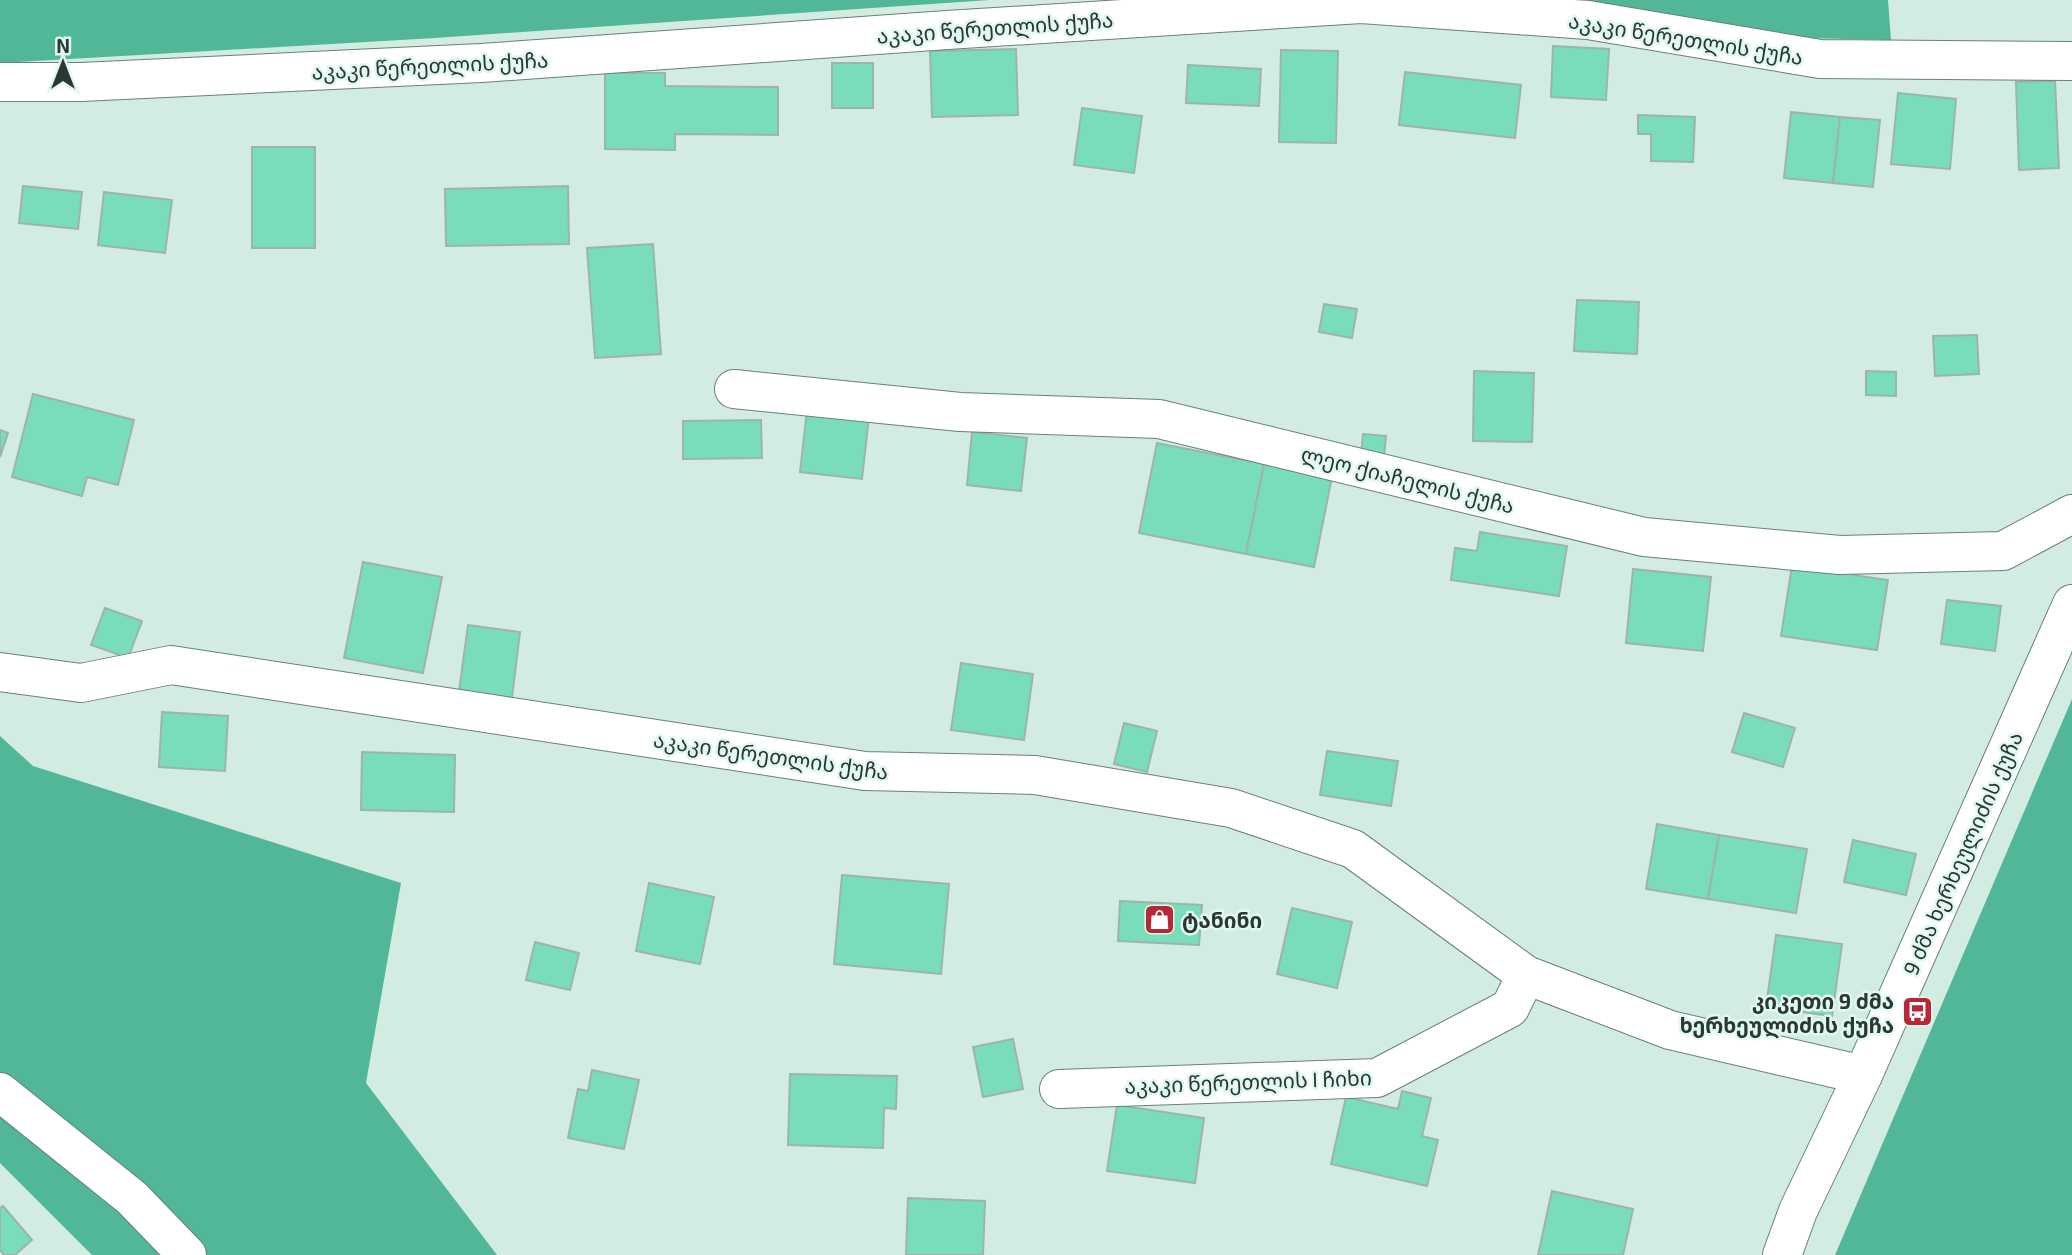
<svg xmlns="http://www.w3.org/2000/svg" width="2072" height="1255" font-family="'Exo 2','Noto Sans Georgian',sans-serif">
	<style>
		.forest { fill: #52b798 }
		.building { fill: #79ddbc; stroke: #9cb5ab; stroke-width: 2 }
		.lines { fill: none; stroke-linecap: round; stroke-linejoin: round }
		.minor-casing { stroke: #698178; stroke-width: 40 }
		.minor { stroke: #fff; stroke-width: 38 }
		.labels { text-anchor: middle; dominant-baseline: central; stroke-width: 5; stroke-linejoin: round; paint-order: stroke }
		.street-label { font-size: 21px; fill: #2c3632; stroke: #dff9ef }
		.poi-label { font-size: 21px; font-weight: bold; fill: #2c3632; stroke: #dff9ef; text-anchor: start }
	</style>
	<rect width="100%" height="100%" fill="#d2ece2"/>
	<!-- forest -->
	<g class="forest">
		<polygon points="0,0 990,0 435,38 0,63"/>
		<polygon points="1497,0 1888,0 1891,40 1802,38"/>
		<polygon points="2072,699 2072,1255 1835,1255"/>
		<polygon points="0,736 33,766 401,883 366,1083 497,1255 92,1255 0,1163"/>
	</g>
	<!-- building -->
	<g class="building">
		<polygon points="1553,46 1609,49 1606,100 1551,97"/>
		<polygon points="1016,49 1018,115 932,117 930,51"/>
		<polygon points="1281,50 1338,51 1336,143 1279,142"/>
		<rect x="832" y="63" width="41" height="45"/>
		<polygon points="1188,65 1261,69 1259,106 1186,103"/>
		<polygon points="1405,72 1521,85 1515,138 1399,125"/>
		<polygon points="605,73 665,73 665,86 778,87 778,135 675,134 675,150 605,149"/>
		<polygon points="2055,81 2059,168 2019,170 2016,82"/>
		<polygon points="1898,93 1956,99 1950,169 1891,164"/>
		<polygon points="1082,108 1142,116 1134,173 1074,165"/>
		<polygon points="1791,112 1840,117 1833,183 1784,178"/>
		<polygon points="1638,115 1695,117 1693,162 1651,161 1651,134 1638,134"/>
		<polygon points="1840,117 1880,120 1873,187 1833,183"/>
		<rect x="252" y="147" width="63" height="101"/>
		<polygon points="23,186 82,192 78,229 19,223"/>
		<polygon points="568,186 569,244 446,246 445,189"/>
		<polygon points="104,192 172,200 165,253 98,245"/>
		<polygon points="653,244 661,354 595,358 587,248"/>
		<polygon points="1577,300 1639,302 1637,354 1574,351"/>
		<polygon points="1324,304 1357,309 1352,338 1319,332"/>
		<polygon points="1977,335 1979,374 1935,376 1933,336"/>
		<polygon points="1474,371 1534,373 1532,442 1473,441"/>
		<polygon points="1866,371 1896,372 1896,396 1866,395"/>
		<polygon points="33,394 134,420 118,485 87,477 82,496 12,477"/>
		<polygon points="807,410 869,417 862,479 800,472"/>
		<polygon points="761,420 762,458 683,459 683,421"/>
		<polygon points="0,430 8,433 0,457"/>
		<polygon points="972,432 1027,438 1021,491 967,485"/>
		<polygon points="1363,434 1386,436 1383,468 1360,466"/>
		<polygon points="1157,443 1264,464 1246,554 1139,533"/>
		<polygon points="1264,464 1332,477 1314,567 1246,554"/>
		<polygon points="1480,532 1567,546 1559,596 1451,580 1455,548 1477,551"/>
		<polygon points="363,562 442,577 423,673 344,658"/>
		<polygon points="1792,566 1888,580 1877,650 1781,636"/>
		<polygon points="1633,569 1711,577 1703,651 1626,643"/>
		<polygon points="1947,600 2001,606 1995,651 1941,644"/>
		<polygon points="105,608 142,621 128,658 91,645"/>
		<polygon points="468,625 520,632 512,698 459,691"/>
		<polygon points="961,663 1033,674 1024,740 951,730"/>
		<polygon points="162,712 228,716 225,771 159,767"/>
		<polygon points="1744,713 1795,728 1783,767 1732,752"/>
		<polygon points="1124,723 1157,731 1147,772 1114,764"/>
		<polygon points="1327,751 1398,761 1391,806 1320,795"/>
		<polygon points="362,752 455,755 454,812 361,810"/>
		<polygon points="1657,824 1719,835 1708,899 1646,889"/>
		<polygon points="1719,835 1807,849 1796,913 1708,899"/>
		<polygon points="1853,840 1916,854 1906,895 1844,882"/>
		<polygon points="842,875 949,884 941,974 834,964"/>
		<polygon points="649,883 714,897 700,964 636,951"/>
		<polygon points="1120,901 1202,905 1199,945 1118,941"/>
		<polygon points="1292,908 1352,922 1337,988 1277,974"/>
		<polygon points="1776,935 1842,944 1832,1016 1766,1007"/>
		<polygon points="535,942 579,953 570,990 526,980"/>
		<polygon points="1013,1039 1023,1089 983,1097 973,1047"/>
		<polygon points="592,1070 639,1080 624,1149 568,1138 578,1089 588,1091"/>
		<polygon points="790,1074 897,1076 896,1109 884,1108 883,1148 788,1145"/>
		<polygon points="1402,1091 1431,1098 1422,1136 1438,1140 1427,1186 1331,1164 1346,1097 1398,1109"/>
		<polygon points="1117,1105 1204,1118 1195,1183 1107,1171"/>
		<polygon points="1552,1191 1633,1209 1623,1255 1538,1255"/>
		<polygon points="908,1198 985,1201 983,1255 906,1255"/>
		<polygon points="3,1206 32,1240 15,1255 4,1255 0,1250 0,1208"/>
	</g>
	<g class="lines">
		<defs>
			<g id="minor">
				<polyline points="0,82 81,82 481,63 947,30 1361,4 1588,20 1820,59 2072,61"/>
				<polyline points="734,389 960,412 1159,419 1644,537 1840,555 2003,551 2072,514"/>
				<polyline points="0,672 81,683 171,665 865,771 1035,775 1231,808 1353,849 1526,975 1670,1030 1863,1075"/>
				<polyline points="1059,1089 1377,1078 1510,1008 1526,975"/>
				<polyline points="0,1092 132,1198 187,1255"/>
				<polyline points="1782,1255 1798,1211 1863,1075 2072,604"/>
			</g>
		</defs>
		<!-- minor casing -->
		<use href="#minor" class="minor-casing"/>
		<!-- minor -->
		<use href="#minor" class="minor"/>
	</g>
	<!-- icons -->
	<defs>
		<symbol id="shop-square" viewBox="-11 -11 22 22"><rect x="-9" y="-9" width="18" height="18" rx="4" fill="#b82638" stroke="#dff9ef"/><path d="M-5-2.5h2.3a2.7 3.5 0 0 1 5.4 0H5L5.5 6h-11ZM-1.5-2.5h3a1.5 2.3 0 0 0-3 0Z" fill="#fff"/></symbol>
		<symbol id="bus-square" viewBox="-11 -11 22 22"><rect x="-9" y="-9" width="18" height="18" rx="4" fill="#b82638" stroke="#dff9ef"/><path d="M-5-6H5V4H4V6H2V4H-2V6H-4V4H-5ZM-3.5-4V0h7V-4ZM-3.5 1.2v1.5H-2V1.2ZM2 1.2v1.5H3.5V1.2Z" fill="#fff"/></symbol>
	</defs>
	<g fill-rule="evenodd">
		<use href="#shop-square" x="1142" y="902" width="35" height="35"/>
		<use href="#bus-square" x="1900" y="994" width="35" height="35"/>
	</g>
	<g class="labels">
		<!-- street labels -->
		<g class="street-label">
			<text transform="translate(995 27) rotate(-4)">აკაკი წერეთლის ქუჩა</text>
			<text transform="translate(1686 38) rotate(9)">აკაკი წერეთლის ქუჩა</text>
			<text transform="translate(430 65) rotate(-3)">აკაკი წერეთლის ქუჩა</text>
			<text transform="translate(1408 479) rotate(14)">ლეო ქიაჩელის ქუჩა</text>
			<text transform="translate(771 755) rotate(8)">აკაკი წერეთლის ქუჩა</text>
			<text transform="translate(1962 853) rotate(-66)">9 ძმა ხერხეულიძის ქუჩა</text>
			<text transform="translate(1248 1081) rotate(-2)">აკაკი წერეთლის I ჩიხი</text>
		</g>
		<!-- poi labels -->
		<g class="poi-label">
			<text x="1182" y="919">ტანინი</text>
			<text x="1894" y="1000" text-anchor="end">კიკეთი 9 ძმა<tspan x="1894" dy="24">ხერხეულიძის ქუჩა</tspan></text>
		</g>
	</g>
	<!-- north arrow -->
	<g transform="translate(63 63)" stroke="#dff9ef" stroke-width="5" paint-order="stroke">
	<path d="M0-5L12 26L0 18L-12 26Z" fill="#2c3632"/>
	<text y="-10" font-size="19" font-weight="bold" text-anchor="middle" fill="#2c3632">N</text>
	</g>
</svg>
